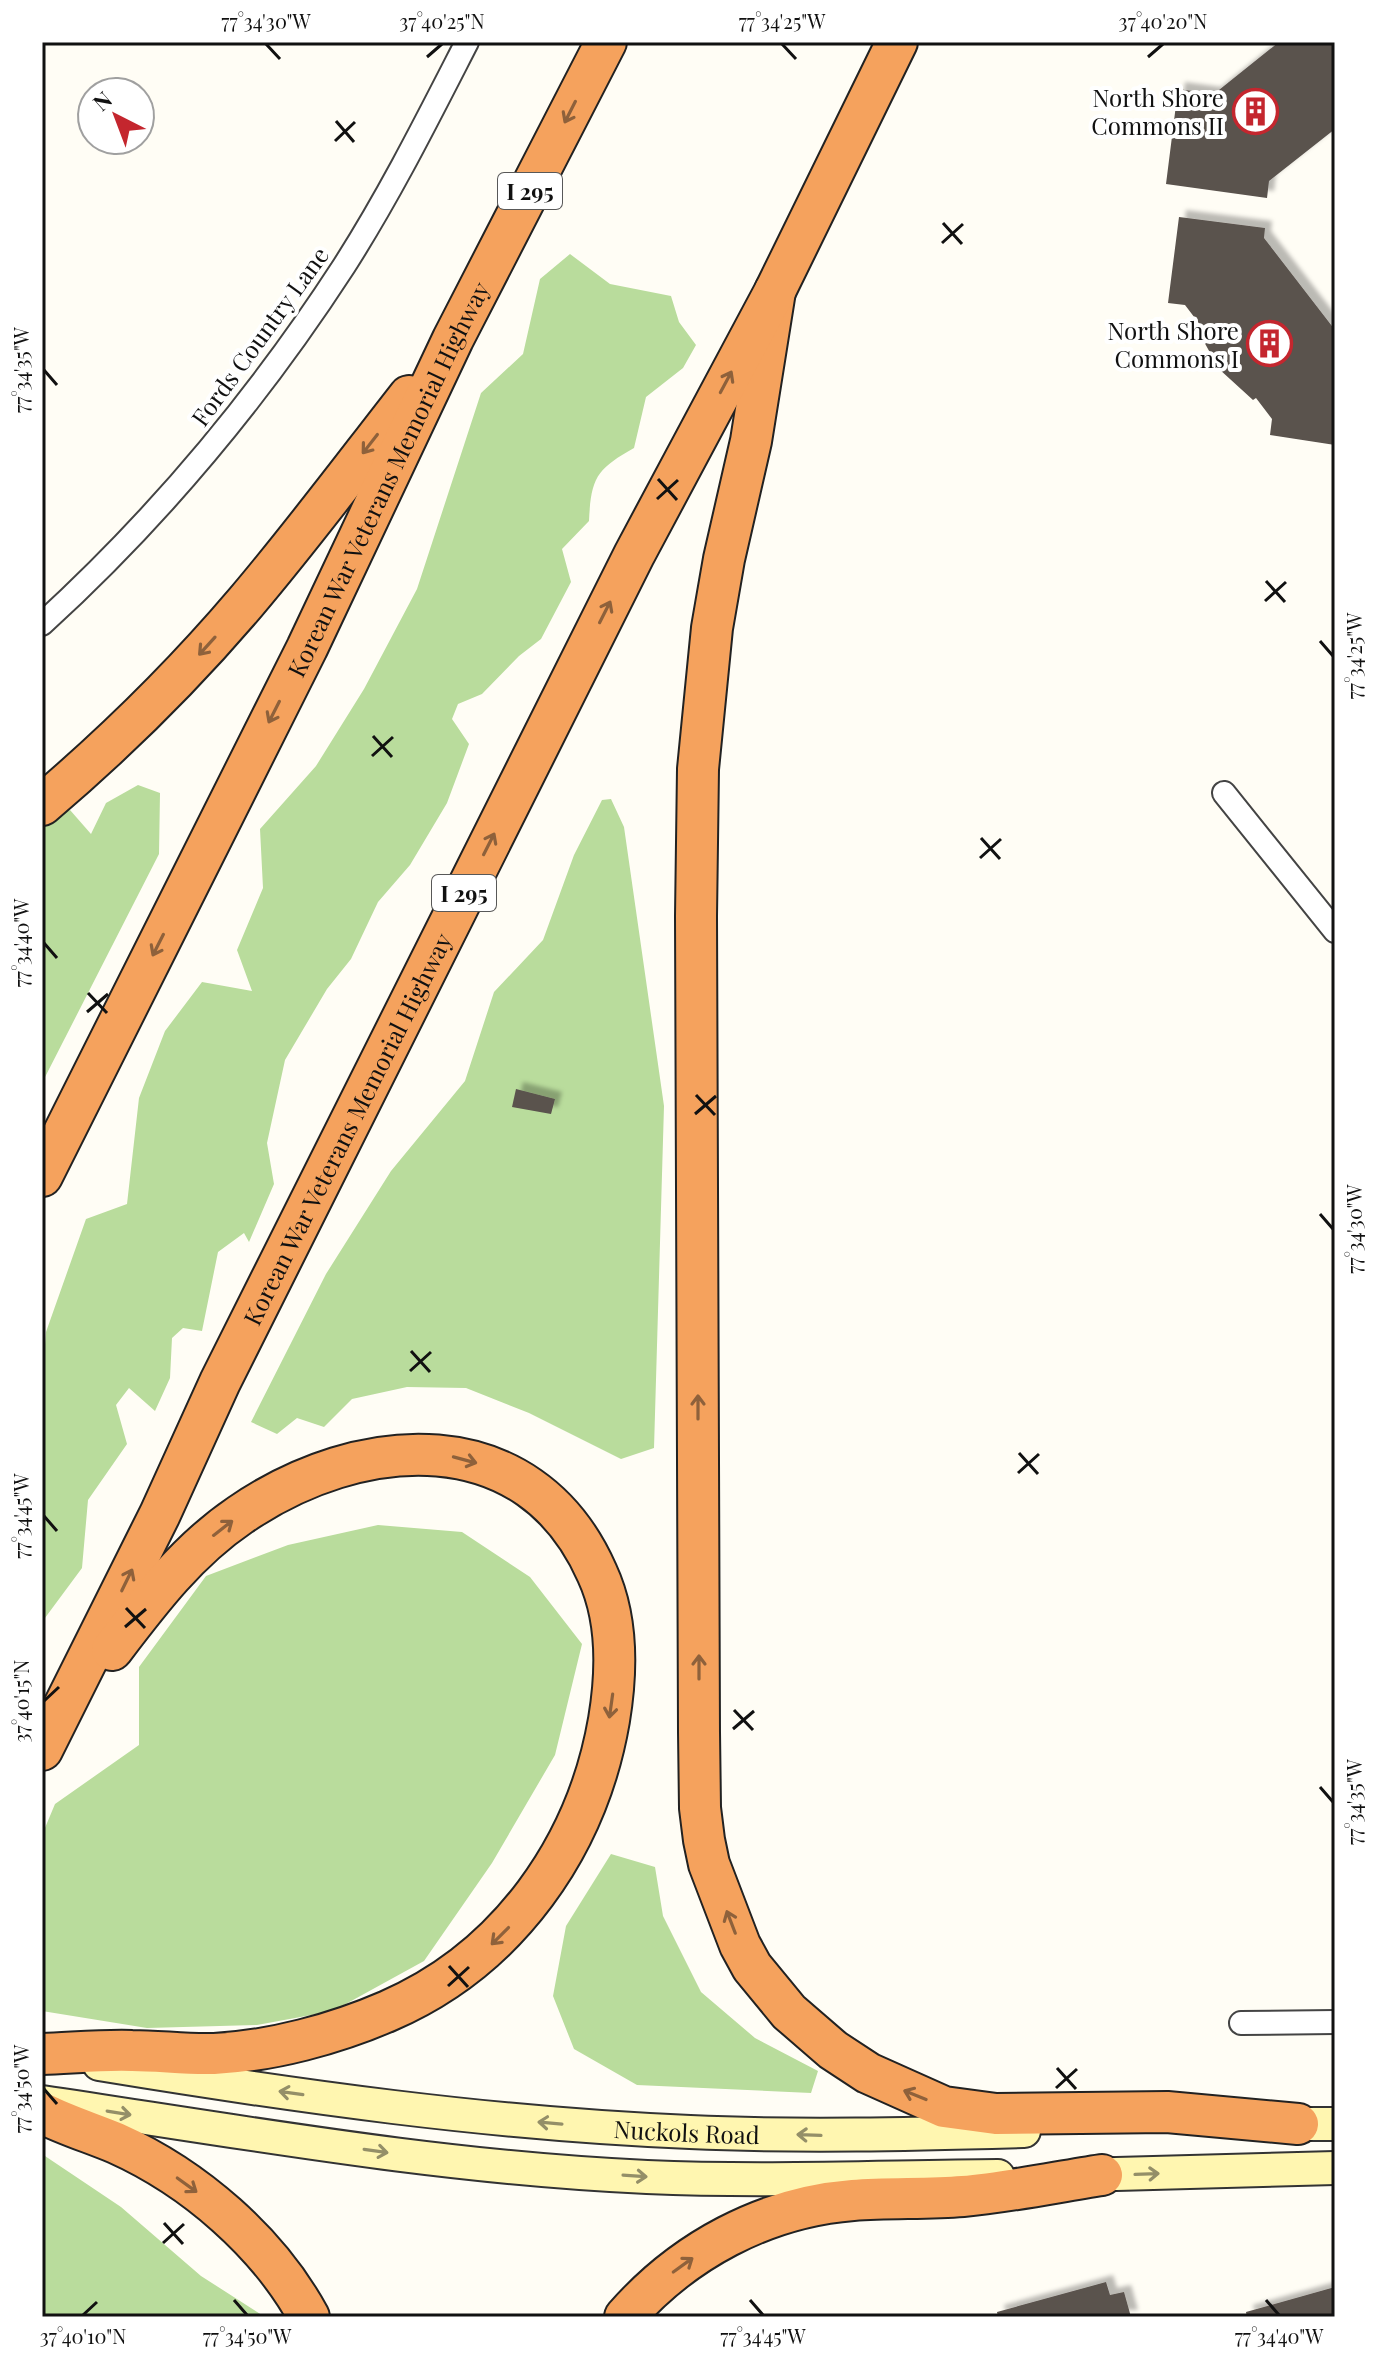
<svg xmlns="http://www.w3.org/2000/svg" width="1377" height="2359" font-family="'Playfair Display',serif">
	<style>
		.forest { fill: #b9dc9c }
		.building { fill: #5a524d; filter: url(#shadow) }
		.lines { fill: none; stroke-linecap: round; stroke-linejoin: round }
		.street-casing { stroke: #444; stroke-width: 26 }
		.secondary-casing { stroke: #333; stroke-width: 36 }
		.highway-casing { stroke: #222; stroke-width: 44 }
		.street { stroke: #fff; stroke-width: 22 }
		.secondary { stroke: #fff6b0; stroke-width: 32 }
		.highway { stroke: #f5a25d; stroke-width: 40 }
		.oneway { stroke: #8e613b }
		.oneway2 { stroke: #948f68 }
		.ticks { fill: none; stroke: #111; stroke-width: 3 }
		.labels { text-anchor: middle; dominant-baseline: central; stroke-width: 8; stroke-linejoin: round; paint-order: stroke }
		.shield { fill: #fff; stroke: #585858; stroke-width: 2 }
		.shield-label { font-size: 22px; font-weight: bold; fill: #111 }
		.poi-label { font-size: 24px; fill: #111; stroke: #fff; text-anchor: end }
		.street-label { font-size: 24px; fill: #111; stroke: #fff }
		.neatline { fill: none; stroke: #111; stroke-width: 3 }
		.ticks-label { font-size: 20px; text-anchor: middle; fill: #111 }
	</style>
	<defs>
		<filter id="shadow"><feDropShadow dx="7" dy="-7" stdDeviation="2" flood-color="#0004"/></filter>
	</defs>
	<rect width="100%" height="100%" fill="#fffdf5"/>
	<!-- forest -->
	<g class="forest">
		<path d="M 570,254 L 610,284 L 671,296 L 679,322 L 696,345 L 683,368 L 646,397 L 634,448 C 597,469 591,477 589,521 L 562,549 L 571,582 L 541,639 L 519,656 L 482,694 L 458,704 L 452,719 L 469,744 L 447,803 L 410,865 L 378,902 L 351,959 L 327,989 L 285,1060 L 267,1143 L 274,1184 L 249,1242 L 244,1233 L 218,1252 L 202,1331 L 183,1328 L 172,1338 L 170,1378 L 155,1411 L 129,1388 L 116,1405 L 127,1444 L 88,1500 L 82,1568 L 42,1622 L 42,1382 L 46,1332 L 86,1219 L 127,1204 L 139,1098 L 165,1031 L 202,982 L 252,991 L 237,950 L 263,888 L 260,829 L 316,766 L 364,689 L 417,589 L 481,393 L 523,354 L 540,279 Z"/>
		<polygon points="138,785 160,793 159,854 42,1083 42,825 70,810 91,834 106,803"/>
		<polygon points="611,799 624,827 664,1106 654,1448 621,1459 529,1413 466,1388 407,1387 352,1399 324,1427 297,1418 277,1434 251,1422 326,1274 391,1171 465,1081 494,992 543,940 574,855 602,800"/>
		<polygon points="378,1525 462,1532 530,1577 582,1644 555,1755 492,1863 424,1961 333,2011 257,2025 147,2028 42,2011 42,1835 55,1804 139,1745 139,1667 206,1576 288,1545"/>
		<polygon points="611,1854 655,1867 663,1916 701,1992 755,2038 818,2071 811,2093 637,2085 574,2049 553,1996 566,1926"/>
		<polygon points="42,2154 121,2207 201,2276 265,2317 42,2317"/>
	</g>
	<!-- building -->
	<g class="building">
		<polygon points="1279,42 1335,42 1335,129 1269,181 1267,198 1166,184 1178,89 1214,94"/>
		<polygon points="1179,217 1265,228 1264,238 1335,330 1335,445 1270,435 1272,419 1256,398 1253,400 1219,369 1197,329 1201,326 1185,305 1168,303"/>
		<polygon points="516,1089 555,1099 551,1114 512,1107"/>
		<polygon points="1106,2282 1110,2295 1124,2292 1131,2317 998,2317 997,2312"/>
		<polygon points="1335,2287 1335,2317 1247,2317 1246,2312"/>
	</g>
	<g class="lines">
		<defs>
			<g id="street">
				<path d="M 42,624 C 157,519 259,397 344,266 C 390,194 428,118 467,42"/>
				<polyline points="1224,793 1335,931"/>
				<polyline points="1241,2023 1335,2022"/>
			</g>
			<g id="secondary">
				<path id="s1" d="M 99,2064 C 294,2096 492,2124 690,2132 C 801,2137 912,2134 1024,2131"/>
				<path d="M 42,2102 C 243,2132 444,2168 647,2177 C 764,2182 881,2177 998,2176"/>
				<polyline points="1274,2124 1335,2124"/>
				<polyline points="1080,2175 1335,2168"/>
			</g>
			<g id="highway">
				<polyline points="775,291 751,441 724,559 712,628 698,769 696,916 699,1732 700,1808 704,1840 709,1864 740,1945 752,1967 789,2012 833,2050 868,2073 944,2107 996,2114 1167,2112 1298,2124"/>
				<path d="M 42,805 C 115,743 184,675 246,602 C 302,536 355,465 409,396"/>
				<path id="s2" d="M 42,1176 L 307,648 L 453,339 L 606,42"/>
				<path id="s3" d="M 42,1750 L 160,1514 L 220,1382 L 634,555 L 775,291 L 897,42"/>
				<path d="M 42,2054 C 72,2053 102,2050 132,2051 C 159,2051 187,2055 214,2054 C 272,2051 335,2034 388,2011 C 508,1959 587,1847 609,1720 C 617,1672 618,1618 597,1573 C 529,1419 359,1433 240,1515 C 187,1551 150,1600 112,1650"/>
				<path d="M 42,2113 C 66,2125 92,2133 116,2143 C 194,2178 268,2242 309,2317"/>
				<path d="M 625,2317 C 683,2251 764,2207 853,2200 C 889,2197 926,2199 963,2196 C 1009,2192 1056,2182 1102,2175"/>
			</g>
		</defs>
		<!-- street casing -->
		<use href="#street" class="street-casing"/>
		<!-- secondary casing -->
		<use href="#secondary" class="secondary-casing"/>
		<!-- highway casing -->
		<use href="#highway" class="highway-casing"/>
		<!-- street -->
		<use href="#street" class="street"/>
		<!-- secondary -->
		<use href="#secondary" class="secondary"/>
		<!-- highway -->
		<use href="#highway" class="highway"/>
	</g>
	<!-- one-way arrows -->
	<defs><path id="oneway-shaft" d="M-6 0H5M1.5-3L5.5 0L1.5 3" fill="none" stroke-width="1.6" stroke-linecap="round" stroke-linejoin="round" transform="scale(2)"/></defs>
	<g class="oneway">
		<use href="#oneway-shaft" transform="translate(570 112) rotate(117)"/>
		<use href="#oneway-shaft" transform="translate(726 382) rotate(-62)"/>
		<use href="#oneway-shaft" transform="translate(370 444) rotate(128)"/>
		<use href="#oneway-shaft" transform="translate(605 612) rotate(-63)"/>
		<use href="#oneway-shaft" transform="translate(207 646) rotate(132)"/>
		<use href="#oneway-shaft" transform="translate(274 712) rotate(117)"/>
		<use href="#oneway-shaft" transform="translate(489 844) rotate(-63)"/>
		<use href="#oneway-shaft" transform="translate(158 945) rotate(117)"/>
		<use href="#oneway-shaft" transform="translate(698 1407) rotate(-90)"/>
		<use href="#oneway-shaft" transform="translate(465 1460) rotate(15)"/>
		<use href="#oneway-shaft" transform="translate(223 1528) rotate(-38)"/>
		<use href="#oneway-shaft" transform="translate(127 1580) rotate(-64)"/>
		<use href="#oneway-shaft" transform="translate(699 1667) rotate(-90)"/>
		<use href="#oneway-shaft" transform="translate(611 1706) rotate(98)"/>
		<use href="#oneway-shaft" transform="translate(731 1922) rotate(-111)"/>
		<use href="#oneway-shaft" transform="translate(500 1936) rotate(135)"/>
		<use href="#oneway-shaft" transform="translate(915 2095) rotate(-158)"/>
		<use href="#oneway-shaft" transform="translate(187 2185) rotate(36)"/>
		<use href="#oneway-shaft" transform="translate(683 2265) rotate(-36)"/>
	</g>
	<g class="oneway2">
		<use href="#oneway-shaft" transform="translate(291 2093) rotate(-172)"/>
		<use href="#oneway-shaft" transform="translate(119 2113) rotate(9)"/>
		<use href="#oneway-shaft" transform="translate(550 2123) rotate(-175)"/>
		<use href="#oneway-shaft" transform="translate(809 2135) rotate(-178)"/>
		<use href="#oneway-shaft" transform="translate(376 2151) rotate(8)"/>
		<use href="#oneway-shaft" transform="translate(1147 2174) rotate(-2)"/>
		<use href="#oneway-shaft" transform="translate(635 2176) rotate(4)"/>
	</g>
	<!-- ticks -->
	<path class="ticks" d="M 266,44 L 280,59M 782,44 L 796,59M 427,57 L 442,44M 1148,57 L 1163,44M 336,121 L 354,142M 335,141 L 355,122M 943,223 L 962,244M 942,243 L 963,224M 44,370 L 57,385M 658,479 L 677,500M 657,499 L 678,480M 1266,581 L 1285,602M 1265,601 L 1286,582M 1320,641 L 1333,656M 373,736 L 392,757M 372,756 L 393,737M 981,838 L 1000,859M 980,858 L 1001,839M 44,943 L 57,958M 88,993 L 107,1013M 87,1012 L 108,994M 696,1095 L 715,1115M 695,1114 L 716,1096M 1320,1214 L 1333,1229M 411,1351 L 430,1372M 410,1371 L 431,1352M 1019,1453 L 1038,1474M 1018,1473 L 1039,1454M 44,1516 L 57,1531M 126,1608 L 145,1628M 125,1627 L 146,1609M 44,1701 L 59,1687M 734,1710 L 753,1730M 733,1729 L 754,1711M 1320,1787 L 1333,1802M 449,1966 L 468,1987M 448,1986 L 469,1967M 1057,2068 L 1076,2089M 1056,2088 L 1077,2069M 44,2089 L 57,2104M 164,2223 L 183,2244M 163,2243 L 184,2224M 234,2300 L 247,2315M 750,2300 L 763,2315M 1266,2300 L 1279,2315M 83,2315 L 97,2302"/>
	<!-- icons -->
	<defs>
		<symbol id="building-ring" viewBox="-11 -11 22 22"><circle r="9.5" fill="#fff" stroke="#c4262e" stroke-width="1.5"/><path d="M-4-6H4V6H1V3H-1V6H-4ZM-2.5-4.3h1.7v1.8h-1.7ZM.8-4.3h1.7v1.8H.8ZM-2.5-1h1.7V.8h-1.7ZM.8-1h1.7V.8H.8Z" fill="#c4262e"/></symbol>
	</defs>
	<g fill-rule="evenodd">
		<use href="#building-ring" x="1230" y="86" width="51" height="51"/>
		<use href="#building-ring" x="1244" y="318" width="51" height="51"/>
	</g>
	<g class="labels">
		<!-- shield labels -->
		<g class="shield">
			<rect x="498" y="173" width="64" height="36" rx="6"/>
			<rect x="432" y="875" width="64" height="36" rx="6"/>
		</g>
		<g class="shield-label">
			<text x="530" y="191">I 295</text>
			<text x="464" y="893">I 295</text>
		</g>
		<!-- poi labels -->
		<g class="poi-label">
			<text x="1224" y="97">North Shore<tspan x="1224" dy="28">Commons II</tspan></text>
			<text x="1239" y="330">North Shore<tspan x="1239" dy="28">Commons I</tspan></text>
		</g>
		<!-- street labels -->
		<g class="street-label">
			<text transform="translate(259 336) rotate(-54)">Fords Country Lane</text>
			<text stroke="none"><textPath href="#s2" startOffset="778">Korean War Veterans Memorial Highway</textPath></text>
			<text stroke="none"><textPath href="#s3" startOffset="692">Korean War Veterans Memorial Highway</textPath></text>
			<text stroke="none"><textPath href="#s1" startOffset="592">Nuckols Road</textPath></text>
		</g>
	</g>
	<!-- border -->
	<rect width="1377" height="2359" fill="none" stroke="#ffffff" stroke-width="88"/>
	<!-- north arrow -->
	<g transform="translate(116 116) rotate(318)"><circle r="38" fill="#ffffff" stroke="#a0a0a0" stroke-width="2"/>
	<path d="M0-6L14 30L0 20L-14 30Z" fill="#c4262e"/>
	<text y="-12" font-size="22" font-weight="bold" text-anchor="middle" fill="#111111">N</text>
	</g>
	<rect x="44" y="44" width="1289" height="2271" class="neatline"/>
	<g class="ticks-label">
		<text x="266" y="29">77°34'30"W</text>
		<text x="442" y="29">37°40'25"N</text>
		<text x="782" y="29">77°34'25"W</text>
		<text x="1163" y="29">37°40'20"N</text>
		<text transform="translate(22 370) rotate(-90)" y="7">77°34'35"W</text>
		<text transform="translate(1355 656) rotate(-90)" y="7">77°34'25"W</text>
		<text transform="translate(22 943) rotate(-90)" y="7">77°34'40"W</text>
		<text transform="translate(1355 1229) rotate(-90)" y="7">77°34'30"W</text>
		<text transform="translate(22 1516) rotate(-90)" y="7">77°34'45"W</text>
		<text transform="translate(22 1701) rotate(-90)" y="7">37°40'15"N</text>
		<text transform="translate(1355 1802) rotate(-90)" y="7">77°34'35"W</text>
		<text transform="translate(22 2089) rotate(-90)" y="7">77°34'50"W</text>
		<text x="83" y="2344">37°40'10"N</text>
		<text x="247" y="2344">77°34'50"W</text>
		<text x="763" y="2344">77°34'45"W</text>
		<text x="1279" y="2344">77°34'40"W</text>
	</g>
</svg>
